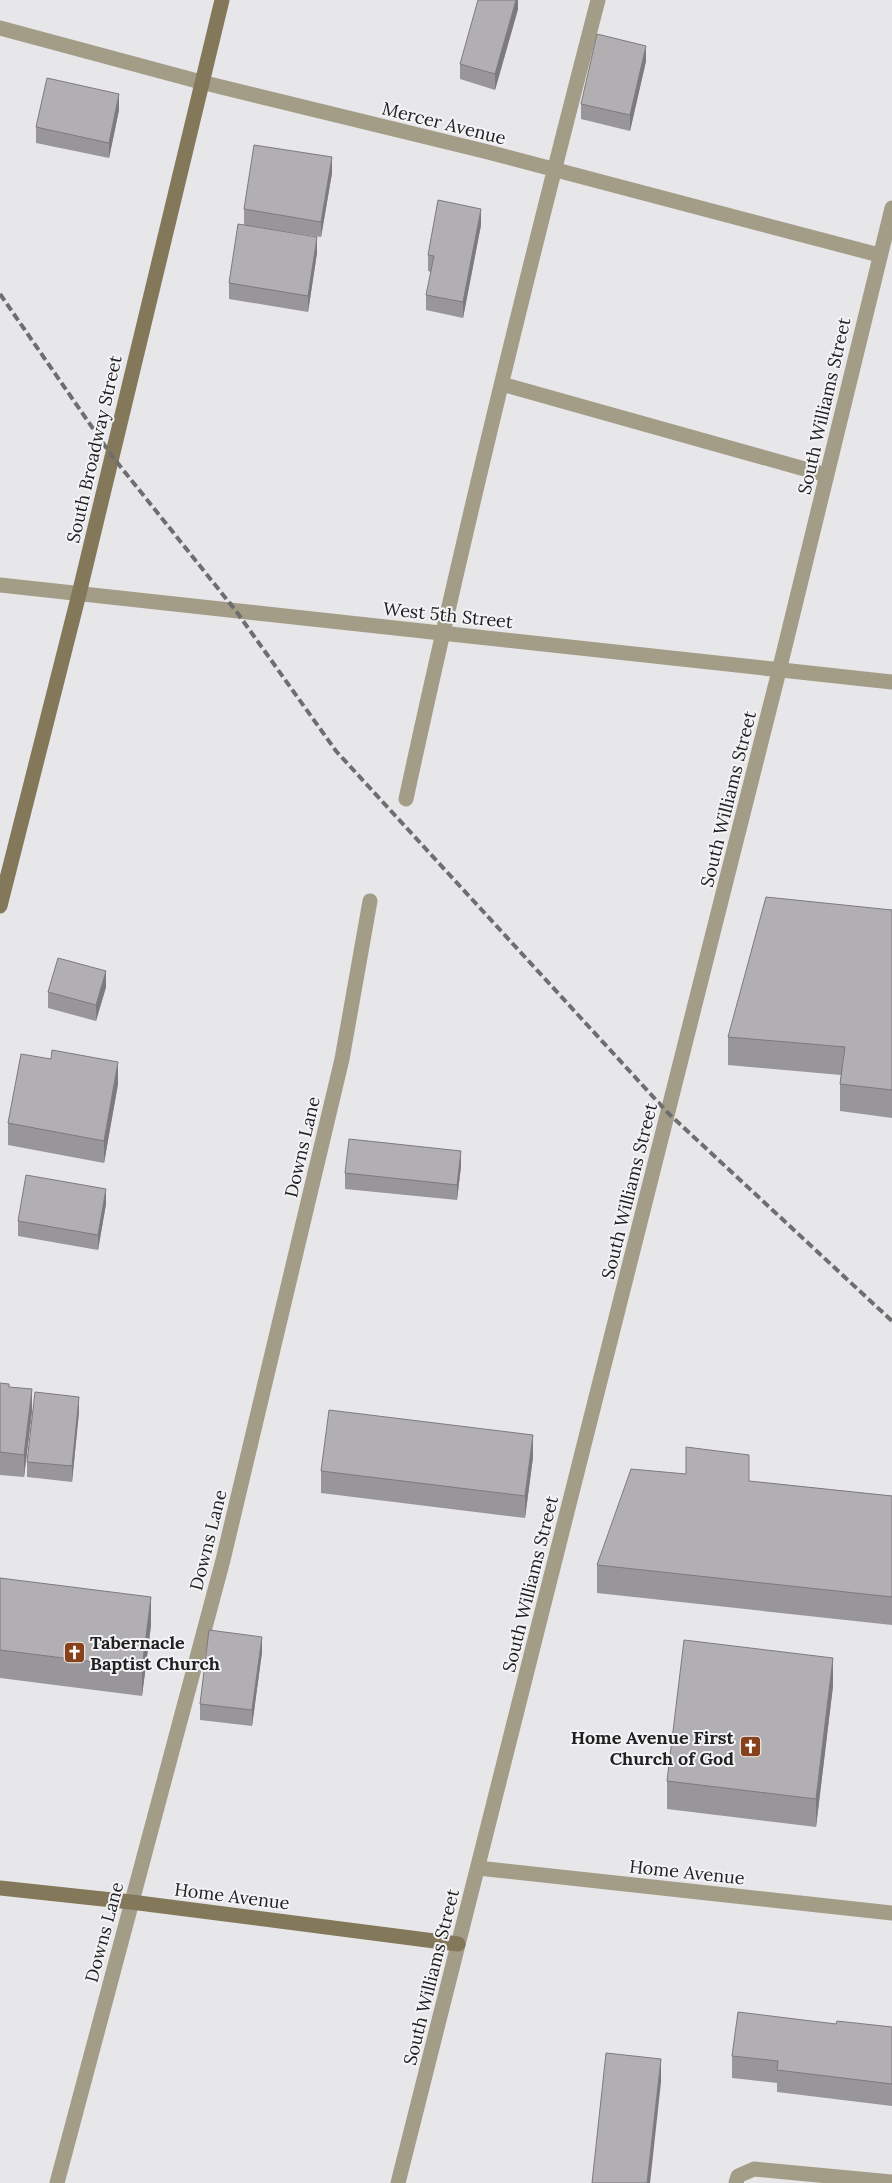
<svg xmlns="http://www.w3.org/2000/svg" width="892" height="2183" font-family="Lora,serif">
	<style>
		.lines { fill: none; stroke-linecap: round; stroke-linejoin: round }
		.lane { stroke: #a39c87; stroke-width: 15 }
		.street { stroke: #a39c87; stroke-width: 15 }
		.secondary { stroke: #83785a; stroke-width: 15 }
		.rail { stroke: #6e6e6f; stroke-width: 4; stroke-dasharray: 8 4; stroke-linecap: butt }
		.wall { fill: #999699 }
		.shaded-wall { fill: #7d7a7d }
		.building { fill: #b2afb2; stroke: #7d7a7d }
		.labels { text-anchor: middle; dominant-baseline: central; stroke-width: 4; stroke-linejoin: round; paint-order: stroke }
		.street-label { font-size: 18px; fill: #212122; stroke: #f4f3f6 }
		.poi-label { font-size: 18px; font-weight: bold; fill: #212122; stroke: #f4f3f6; text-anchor: start }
	</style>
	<rect width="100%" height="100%" fill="#e7e6e9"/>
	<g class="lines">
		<!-- lane -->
		<g class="lane">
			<polyline points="502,384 826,475"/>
			<path d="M 406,799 C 464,531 529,265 598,0"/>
			<polyline points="57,2183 223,1560 342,1059 370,901"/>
			<polyline points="736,2183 738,2176 754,2169 892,2182"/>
		</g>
		<!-- street -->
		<g class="street">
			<polyline points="0,28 201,82 484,151 879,255"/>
			<polyline points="0,585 892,682"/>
			<polyline points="478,1868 892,1913"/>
			<polyline points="398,2183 779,671 892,208"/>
		</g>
		<!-- secondary -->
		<g class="secondary">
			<polyline points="0,906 79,594 222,0"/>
			<polyline points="0,1888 131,1902 458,1944"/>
		</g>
		<!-- rail -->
		<polyline class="rail" points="0,294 112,456 236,611 336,751 668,1113 892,1321"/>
	</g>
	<!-- wall -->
	<g class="wall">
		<polygon points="518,0 518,9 495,90 460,79 460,64"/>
		<polygon points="646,61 630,131 581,119 581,104"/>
		<polygon points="119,110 109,158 36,143 36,127"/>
		<polygon points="332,173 321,237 244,225 244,209"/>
		<polygon points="481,225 463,318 426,310 426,295 431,272 428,271 428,255"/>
		<polygon points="317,253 308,312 229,299 229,283"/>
		<polygon points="892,910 892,1118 840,1111 840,1084 841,1075 728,1065 728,1037"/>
		<polygon points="106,987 96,1021 48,1008 48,992"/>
		<polygon points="118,1084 104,1163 8,1145 8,1123"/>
		<polygon points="461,1166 457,1200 345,1189 345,1173"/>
		<polygon points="106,1204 98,1250 18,1236 18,1221"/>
		<polygon points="0,1383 9,1387 32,1411 24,1477 0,1475"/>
		<polygon points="79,1412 72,1482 27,1477 27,1462"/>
		<polygon points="533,1457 525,1518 321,1493 321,1471"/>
		<polygon points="749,1481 892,1496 892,1625 597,1593 597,1565"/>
		<polygon points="0,1578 151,1625 142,1696 0,1678"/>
		<polygon points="262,1652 252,1726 200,1720 200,1704"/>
		<polygon points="833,1686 816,1827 667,1809 667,1781"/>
		<polygon points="836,2024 892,2027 892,2106 777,2092 777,2083 732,2078 732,2056"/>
	</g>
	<!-- shaded-wall -->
	<g class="shaded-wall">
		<polygon points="516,0 518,0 518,9 495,90 495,74"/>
		<polygon points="646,46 646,61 630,131 630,115"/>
		<polygon points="119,94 119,110 109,158 109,143"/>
		<polygon points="332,157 332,173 321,237 321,222"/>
		<polygon points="481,209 481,225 463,318 463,302"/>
		<polygon points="317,237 317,253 308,312 308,296"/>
		<polygon points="106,971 106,987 96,1021 96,1005"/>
		<polygon points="118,1062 118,1084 104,1163 104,1141"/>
		<polygon points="461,1151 461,1166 457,1200 457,1185"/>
		<polygon points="106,1189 106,1204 98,1250 98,1235"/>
		<polygon points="32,1389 32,1411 24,1477 24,1455"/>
		<polygon points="79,1397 79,1412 72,1482 72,1466"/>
		<polygon points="533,1435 533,1457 525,1518 525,1496"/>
		<polygon points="151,1597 151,1625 142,1696 142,1668"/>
		<polygon points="262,1637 262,1652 252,1726 252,1710"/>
		<polygon points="833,1658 833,1686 816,1827 816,1799"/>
		<polygon points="661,2059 661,2082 650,2183 647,2183"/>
	</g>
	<!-- building -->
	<g class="building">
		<polygon points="478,0 516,0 495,74 460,64"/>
		<polygon points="597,34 646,46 630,115 581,104"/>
		<polygon points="47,78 119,94 109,143 36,127"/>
		<polygon points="254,145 332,157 321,222 244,209"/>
		<polygon points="438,200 481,209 463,302 426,295 434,256 428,255"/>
		<polygon points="238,224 317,237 308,296 229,283"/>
		<polygon points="766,897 892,910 892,1090 840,1084 845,1047 728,1037"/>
		<polygon points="58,958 106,971 96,1005 48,992"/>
		<polygon points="52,1050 118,1062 104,1141 8,1123 21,1054 51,1059"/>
		<polygon points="349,1139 461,1151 457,1185 345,1173"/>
		<polygon points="26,1175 106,1189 98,1235 18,1221"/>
		<polygon points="0,1383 9,1384 9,1387 32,1389 24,1455 0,1452"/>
		<polygon points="35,1392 79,1397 72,1466 27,1462"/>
		<polygon points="329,1410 533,1435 525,1496 321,1471"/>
		<polygon points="686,1447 749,1455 749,1481 892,1496 892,1597 597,1565 631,1469 686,1474"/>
		<polygon points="0,1578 151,1597 142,1668 0,1650"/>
		<polygon points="209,1630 262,1637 252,1710 200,1704"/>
		<polygon points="684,1640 833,1658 816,1799 667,1781"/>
		<polygon points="738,2012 836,2024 837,2021 892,2027 892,2084 777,2070 778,2061 732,2056"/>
		<polygon points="606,2053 661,2059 647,2183 592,2183"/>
	</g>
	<!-- icons -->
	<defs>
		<symbol id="church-square" viewBox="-11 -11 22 22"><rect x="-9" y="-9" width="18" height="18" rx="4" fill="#88421b" stroke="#f4f3f6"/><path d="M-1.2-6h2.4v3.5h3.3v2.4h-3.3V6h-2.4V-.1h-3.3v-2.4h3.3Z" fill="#fff"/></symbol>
	</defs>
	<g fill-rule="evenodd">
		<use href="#church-square" x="62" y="1640" width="25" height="25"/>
		<use href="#church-square" x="738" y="1734" width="25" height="25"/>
	</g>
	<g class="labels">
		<!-- street labels -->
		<g class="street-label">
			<text transform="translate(444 123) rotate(14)">Mercer Avenue</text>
			<text transform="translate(824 406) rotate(-77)">South Williams Street</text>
			<text transform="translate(94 449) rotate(-77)">South Broadway Street</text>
			<text transform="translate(448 615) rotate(6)">West 5th Street</text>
			<text transform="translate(728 799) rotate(-76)">South Williams Street</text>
			<text transform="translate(302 1147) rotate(-77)">Downs Lane</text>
			<text transform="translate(629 1191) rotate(-76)">South Williams Street</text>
			<text transform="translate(208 1540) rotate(-76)">Downs Lane</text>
			<text transform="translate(530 1584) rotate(-76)">South Williams Street</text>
			<text transform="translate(687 1872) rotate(6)">Home Avenue</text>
			<text transform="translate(232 1896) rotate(7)">Home Avenue</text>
			<text transform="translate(104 1932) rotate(-75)">Downs Lane</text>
			<text transform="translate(431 1977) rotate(-76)">South Williams Street</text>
		</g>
		<!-- poi labels -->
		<g class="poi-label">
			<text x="90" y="1642">Tabernacle<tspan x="90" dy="21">Baptist Church</tspan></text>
			<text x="734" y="1737" text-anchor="end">Home Avenue First<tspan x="734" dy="21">Church of God</tspan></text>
		</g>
	</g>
</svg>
